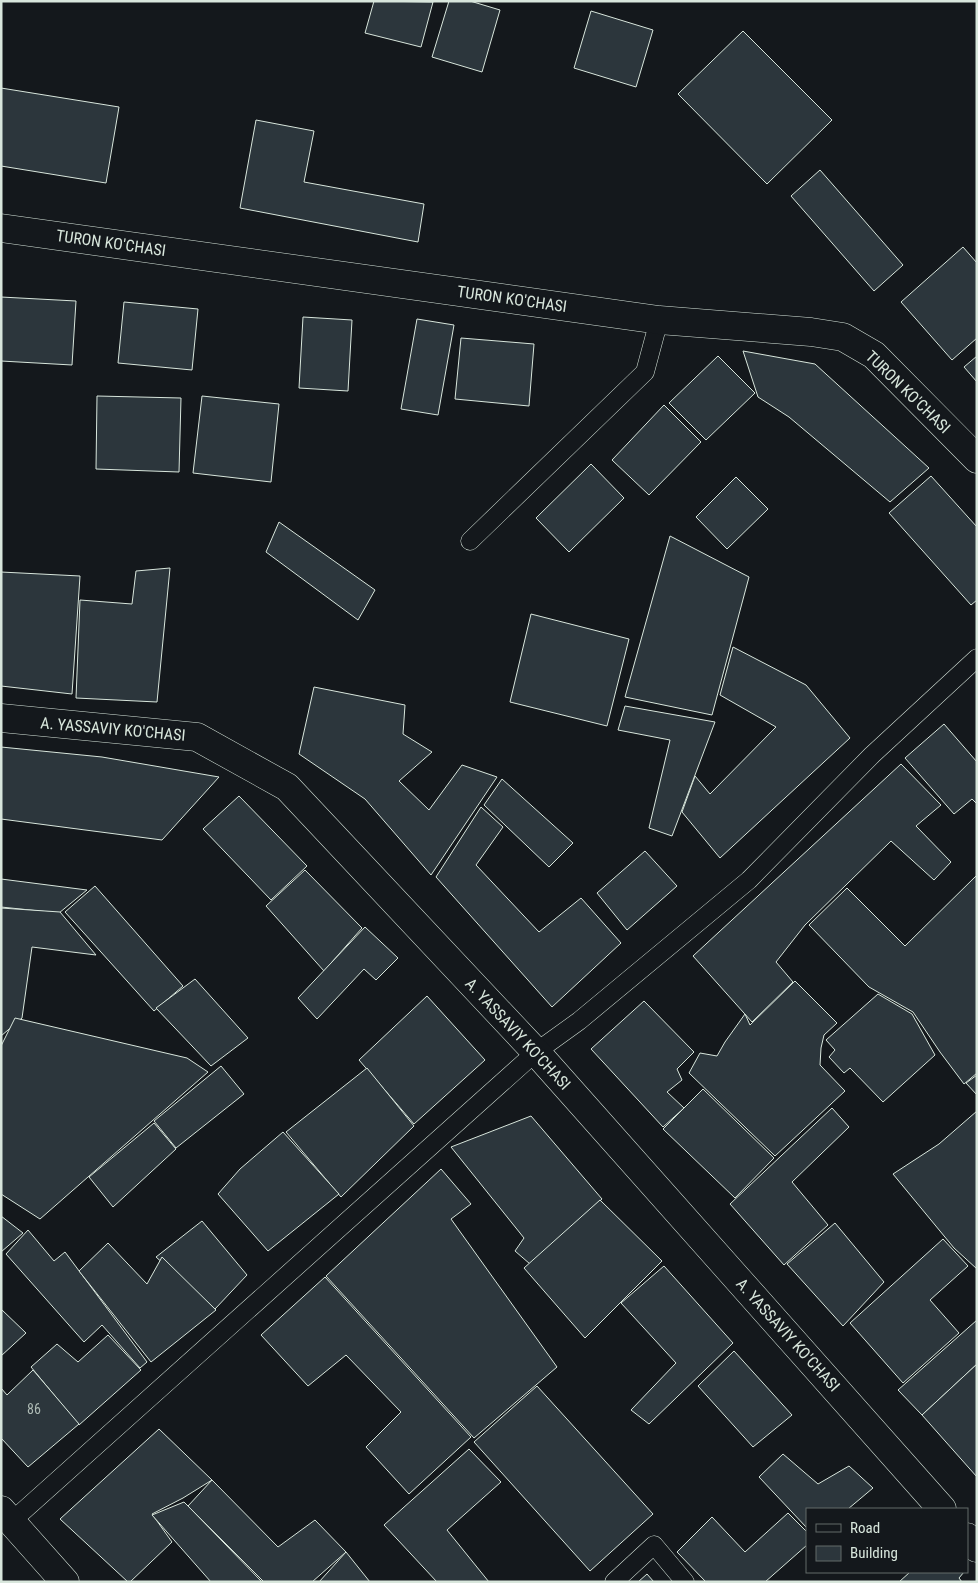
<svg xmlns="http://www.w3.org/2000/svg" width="978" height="1583" font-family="'Roboto Condensed',sans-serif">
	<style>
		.building { fill: #2c363c; stroke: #d8e6dc }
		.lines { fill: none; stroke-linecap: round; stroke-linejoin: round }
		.lane-casing { stroke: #d8e6dc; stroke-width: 19 }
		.street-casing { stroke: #d8e6dc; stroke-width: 29 }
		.secondary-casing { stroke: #d8e6dc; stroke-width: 29 }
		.lane { stroke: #14181c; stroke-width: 18 }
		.street { stroke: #14181c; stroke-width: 28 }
		.secondary { stroke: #14181c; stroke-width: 28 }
		.labels { text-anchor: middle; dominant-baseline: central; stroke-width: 4; stroke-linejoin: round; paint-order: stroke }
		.number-label { font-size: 14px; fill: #adbab4 }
		.street-label { font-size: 16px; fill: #d8e6dc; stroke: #14181c }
	</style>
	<rect width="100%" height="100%" fill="#14181c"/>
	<!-- building -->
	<g class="building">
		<polygon points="374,1 433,2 421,47 365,33"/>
		<polygon points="449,1 470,1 500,10 482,72 432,57"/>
		<polygon points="591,11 653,30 636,87 574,68"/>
		<polygon points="743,31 832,120 767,184 678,94"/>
		<polygon points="1,88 119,107 106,183 1,166"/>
		<polygon points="256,120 314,131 304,182 424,204 418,242 240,208"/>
		<polygon points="820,170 903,265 874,291 791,196"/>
		<polygon points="963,247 977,263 977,338 952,360 901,302"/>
		<polygon points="1,297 76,301 72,365 1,361"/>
		<polygon points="124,302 198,309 192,370 118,363"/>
		<polygon points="303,317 352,320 348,391 299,388"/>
		<polygon points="417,319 454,325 438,415 401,409"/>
		<polygon points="461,338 534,344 529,406 455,399"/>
		<polygon points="743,351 815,364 929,468 890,502 789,417 758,397"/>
		<polygon points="718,356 755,393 706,440 669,403"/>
		<polygon points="977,356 977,382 964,367"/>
		<polygon points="97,396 181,398 179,472 96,469"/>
		<polygon points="202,396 279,404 271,482 193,473"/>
		<polygon points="664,405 701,442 649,495 612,460"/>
		<polygon points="591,464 624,498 569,552 536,518"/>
		<polygon points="931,476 977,527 977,600 971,605 889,513"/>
		<polygon points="736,477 768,509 727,549 696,517"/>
		<polygon points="279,522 375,590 358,620 266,552"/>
		<polygon points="670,536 749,577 712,715 625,697"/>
		<polygon points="170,568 157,702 76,698 80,600 132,604 136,571"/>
		<polygon points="1,572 80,576 72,694 1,686"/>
		<polygon points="531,614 629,639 607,726 510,702"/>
		<polygon points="733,647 806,685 850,738 720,858 682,812 695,776 710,794 776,727 720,695"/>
		<polygon points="314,687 405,705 403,734 432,752 399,781 429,810 462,765 497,777 431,875 365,799 299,754"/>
		<polygon points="625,706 715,722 672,836 649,828 670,740 618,730"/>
		<polygon points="944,724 977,762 977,804 972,799 954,814 905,758"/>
		<polygon points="1,747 102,757 219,777 162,840 1,819"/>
		<polygon points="901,764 941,805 916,826 951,862 934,880 891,841 805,925 776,962 793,982 752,1022 693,956"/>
		<polygon points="502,779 573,843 549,867 484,805"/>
		<polygon points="239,796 307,866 271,900 203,829"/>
		<polygon points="481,807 503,827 476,865 539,932 581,898 621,943 552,1007 436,877"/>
		<polygon points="645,851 677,886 627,930 597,893"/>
		<polygon points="305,870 362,928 324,971 266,906"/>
		<polygon points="977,875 977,1073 964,1084 940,1052 913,1012 869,987 809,925 847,888 905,946"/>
		<polygon points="1,879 87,890 59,913 1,907"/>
		<polygon points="95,886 183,986 154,1011 65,912"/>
		<polygon points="1,908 60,912 96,955 32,947 22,1018 1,1036"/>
		<polygon points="365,927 398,958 376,980 364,969 317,1019 298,998"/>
		<polygon points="195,979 248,1038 211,1066 156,1008"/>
		<polygon points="795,981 837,1023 824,1035 821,1048 820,1065 845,1091 775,1156 689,1073 700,1053 717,1056 725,1042 745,1014 750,1025"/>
		<polygon points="878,994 912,1014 935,1055 883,1102 850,1068 844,1073 829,1057 835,1050 826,1040"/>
		<polygon points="427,996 485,1060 414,1124 359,1060"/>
		<polygon points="644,1001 694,1052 677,1069 682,1080 667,1092 684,1108 663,1127 591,1049"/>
		<polygon points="15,1018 187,1058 208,1072 40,1219 1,1194 1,1046"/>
		<polygon points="221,1066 244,1094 176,1148 154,1121"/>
		<polygon points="367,1068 414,1126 341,1197 286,1132"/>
		<polygon points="977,1075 977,1095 966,1083"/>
		<polygon points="703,1089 774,1158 735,1198 663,1129"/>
		<polygon points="832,1108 849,1127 792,1182 828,1225 784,1265 730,1204"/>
		<polygon points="977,1111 977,1269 954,1248 893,1174 939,1144"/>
		<polygon points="531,1116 602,1199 530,1264 515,1251 524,1238 451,1147"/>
		<polygon points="154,1123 176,1149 113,1207 89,1177"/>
		<polygon points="283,1132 339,1194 268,1251 218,1194 240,1169"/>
		<polygon points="441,1169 471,1204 451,1219 557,1367 474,1438 326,1276"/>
		<polygon points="600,1200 662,1261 585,1338 524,1268"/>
		<polygon points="1,1216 23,1233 1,1252"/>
		<polygon points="202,1221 247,1275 215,1309 156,1257"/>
		<polygon points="835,1223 884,1282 843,1326 787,1264"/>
		<polygon points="28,1230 54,1261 65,1252 147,1362 140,1368 102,1325 84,1342 6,1254"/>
		<polygon points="943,1239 968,1266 930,1300 959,1333 903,1383 850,1323"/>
		<polygon points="108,1243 147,1284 162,1257 216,1310 151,1362 79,1271"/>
		<polygon points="664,1266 733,1343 649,1424 631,1410 676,1363 621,1303"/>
		<polygon points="325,1277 471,1437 409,1494 366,1447 401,1412 346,1355 308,1386 261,1335"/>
		<polygon points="1,1309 26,1333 1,1356"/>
		<polygon points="977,1320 977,1364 922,1415 898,1390"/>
		<polygon points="108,1335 141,1370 79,1425 31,1367 57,1344 78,1362"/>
		<polygon points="734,1351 792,1415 753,1447 698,1386"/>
		<polygon points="977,1364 977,1477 922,1415"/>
		<polygon points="33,1370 79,1424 28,1467 1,1438 1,1388 7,1395"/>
		<polygon points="537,1386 653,1514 590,1571 474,1442"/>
		<polygon points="159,1429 212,1480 183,1498 152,1514 172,1542 130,1582 128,1582 60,1519"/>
		<polygon points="469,1449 501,1482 447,1530 489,1582 437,1582 384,1525"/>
		<polygon points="783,1454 818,1484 849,1466 873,1488 848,1509 807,1509 807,1528 759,1477"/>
		<polygon points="212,1480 278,1547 315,1520 346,1552 312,1582 264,1582 188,1506"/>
		<polygon points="184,1502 188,1506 262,1582 211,1582 152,1515"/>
		<polygon points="788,1513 807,1532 807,1545 765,1582 706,1582 677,1552 712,1517 745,1552"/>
		<polygon points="346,1552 370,1582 319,1582"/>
		<polygon points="910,1572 964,1572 959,1578 962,1582 899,1582"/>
		<polygon points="647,1574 654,1582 638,1582"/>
	</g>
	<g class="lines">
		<defs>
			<g id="lane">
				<polyline points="470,541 645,372 659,320"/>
				<polyline points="12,1521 536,1052 579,1021 749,880 872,755 977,658"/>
				<polyline points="614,1582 654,1545 685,1582"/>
			</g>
			<g id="street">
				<polyline points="1,228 659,320 811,332 843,337 874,355 977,459"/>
				<polyline points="1,718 197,737 287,787 536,1052 942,1509"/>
				<polyline points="967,1537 977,1548"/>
			</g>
			<polyline id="secondary" points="1,1510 65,1582"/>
		</defs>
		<!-- lane casing -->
		<use href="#lane" class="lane-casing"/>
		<!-- street casing -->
		<use href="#street" class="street-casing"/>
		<!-- secondary casing -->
		<use href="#secondary" class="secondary-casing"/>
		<!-- lane -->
		<use href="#lane" class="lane"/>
		<!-- street -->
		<use href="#street" class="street"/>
		<!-- secondary -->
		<use href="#secondary" class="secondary"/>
	</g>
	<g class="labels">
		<!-- number labels -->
		<g class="number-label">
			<text x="34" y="1409">86</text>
		</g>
		<!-- street labels -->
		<g class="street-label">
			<text transform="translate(111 243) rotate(8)">TURON KO'CHASI</text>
			<text transform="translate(512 299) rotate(8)">TURON KO'CHASI</text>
			<text transform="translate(908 392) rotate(44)">TURON KO'CHASI</text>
			<text transform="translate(113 729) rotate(5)">A. YASSAVIY KO'CHASI</text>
			<text transform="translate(518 1034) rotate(47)">A. YASSAVIY KO'CHASI</text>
			<text transform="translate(788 1335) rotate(48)">A. YASSAVIY KO'CHASI</text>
		</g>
	</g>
	<!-- border -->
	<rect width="978" height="1583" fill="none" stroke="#d8e6dc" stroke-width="5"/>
	<!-- legend -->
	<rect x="806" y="1508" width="162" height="65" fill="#14181c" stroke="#626a69"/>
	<rect x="816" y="1524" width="25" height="8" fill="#14181c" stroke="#626a69"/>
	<text x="850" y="1533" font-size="15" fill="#d8e6dc">Road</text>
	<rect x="816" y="1546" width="25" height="15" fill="#2c363c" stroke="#626a69"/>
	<text x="850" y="1558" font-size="15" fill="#d8e6dc">Building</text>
</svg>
